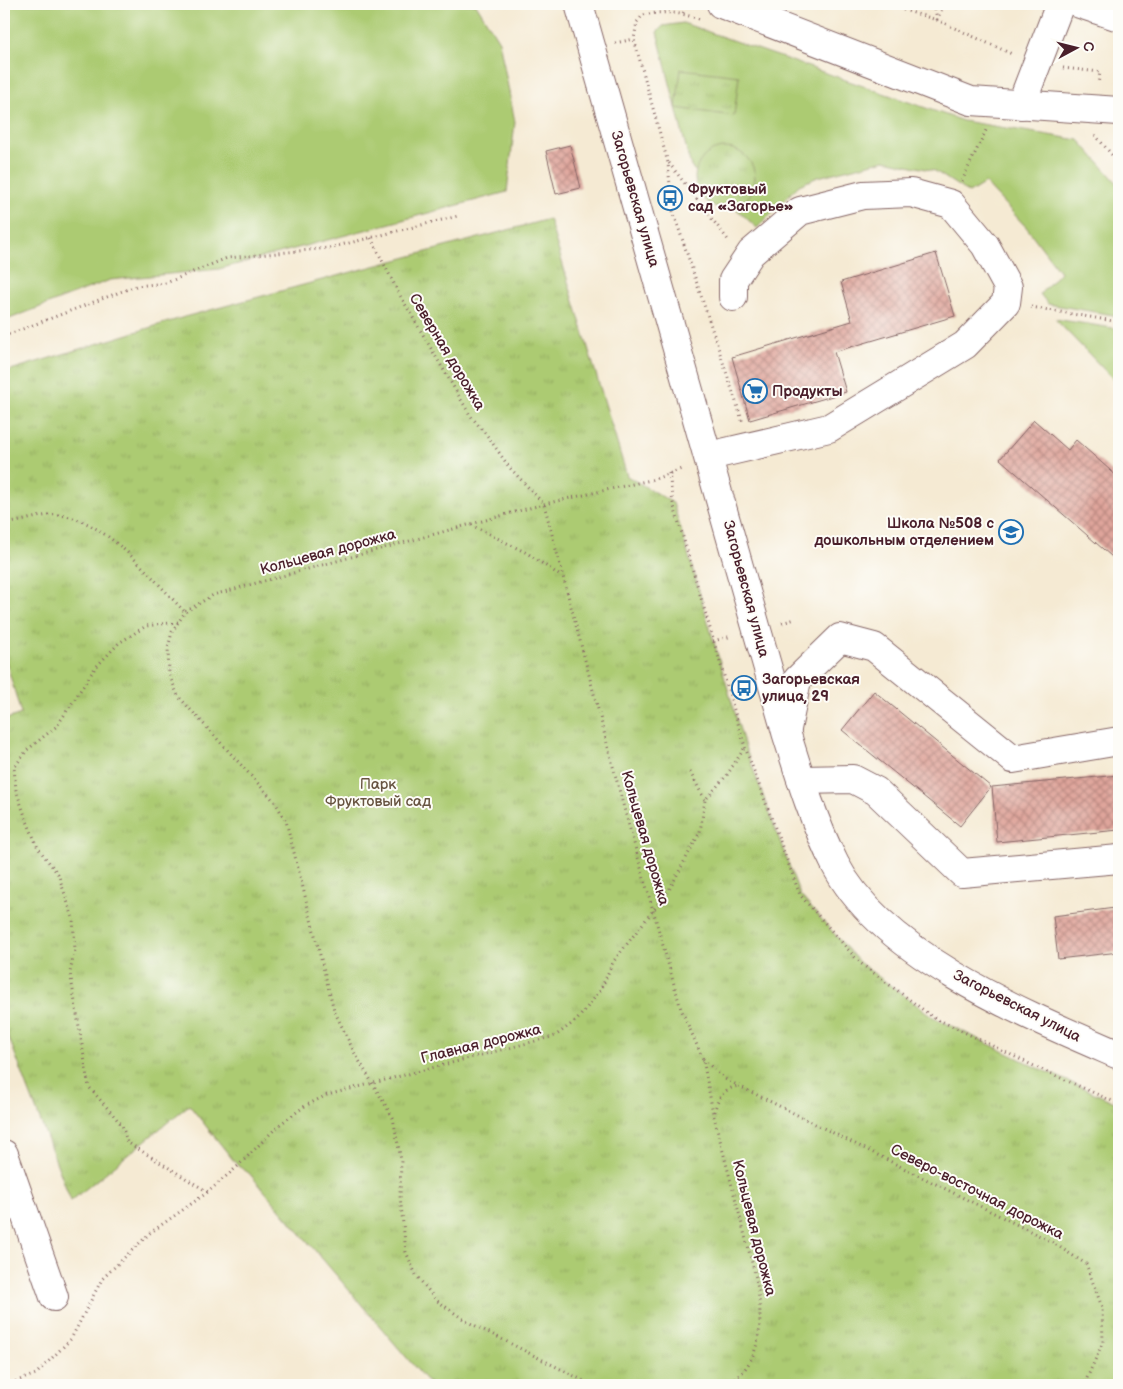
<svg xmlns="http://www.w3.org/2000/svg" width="1123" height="1389" font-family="'Balsamiq Sans',sans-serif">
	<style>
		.green { fill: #accb72; stroke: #7b754e }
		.park { fill: url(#park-tufts); stroke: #7b754e }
		.building { fill: url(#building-cross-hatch) }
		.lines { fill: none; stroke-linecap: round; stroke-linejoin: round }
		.minor-casing { stroke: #866666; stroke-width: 30 }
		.path { stroke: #866666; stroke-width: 3; stroke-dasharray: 1 4; stroke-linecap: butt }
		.minor { stroke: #fff; stroke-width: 28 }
		.labels { text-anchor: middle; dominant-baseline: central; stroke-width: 4; stroke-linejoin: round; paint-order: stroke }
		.poi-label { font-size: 15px; font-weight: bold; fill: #4a1f2b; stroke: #fdfcf7; text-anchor: start }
		.street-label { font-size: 15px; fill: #4a1f2b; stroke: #fdfcf7 }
		.park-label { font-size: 15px; fill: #675340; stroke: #fdfcf7 }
	</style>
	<defs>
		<pattern id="park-tufts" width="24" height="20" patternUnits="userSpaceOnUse" patternTransform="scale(1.25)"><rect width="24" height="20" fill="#accb72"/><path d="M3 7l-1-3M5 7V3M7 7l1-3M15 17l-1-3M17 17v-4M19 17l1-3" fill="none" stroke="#96ae63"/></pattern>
		<pattern id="building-cross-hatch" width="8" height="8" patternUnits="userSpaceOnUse" patternTransform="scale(1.25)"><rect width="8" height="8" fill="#dfa59b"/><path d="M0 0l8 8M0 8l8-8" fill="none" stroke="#b7867f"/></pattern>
	</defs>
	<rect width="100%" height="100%" fill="#fdfcf7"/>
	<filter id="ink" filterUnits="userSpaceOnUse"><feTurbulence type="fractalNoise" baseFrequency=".02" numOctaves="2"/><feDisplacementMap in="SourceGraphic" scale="10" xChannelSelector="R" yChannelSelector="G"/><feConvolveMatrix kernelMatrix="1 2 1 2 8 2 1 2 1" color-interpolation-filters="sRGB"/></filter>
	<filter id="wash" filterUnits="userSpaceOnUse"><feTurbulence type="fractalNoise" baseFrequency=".0096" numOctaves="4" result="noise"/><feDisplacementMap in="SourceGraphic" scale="20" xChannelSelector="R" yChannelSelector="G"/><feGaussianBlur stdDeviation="1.12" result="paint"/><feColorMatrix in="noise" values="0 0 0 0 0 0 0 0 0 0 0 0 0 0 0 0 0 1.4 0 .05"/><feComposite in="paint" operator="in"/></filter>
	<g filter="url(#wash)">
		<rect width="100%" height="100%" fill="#f5ead3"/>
		<!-- green -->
		<g class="green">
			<polygon points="4,4 476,4 499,41 515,122 507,192 219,269 110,280 4,321"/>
			<polygon points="683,23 963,121 1079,140 1119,185 1119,316 1048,304 1040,294 1060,272 1027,228 985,183 969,193 935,171 885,160 818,177 799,185 757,228 691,167 657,32 663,26"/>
			<polygon points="1055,319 1119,329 1119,385"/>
		</g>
		<!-- park -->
		<g class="park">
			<polygon points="681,69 739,76 734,116 676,108"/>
			<circle cx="725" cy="178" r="30"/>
			<polygon points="549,219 627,476 673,503 745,747 800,895 860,963 933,1017 1034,1066 1119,1104 1119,1385 430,1385 249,1173 238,1166 189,1105 71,1201 4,1025 4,720 21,714 4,654 4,372 188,316"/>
		</g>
		<g id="blocks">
			<!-- building -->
			<g class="building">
				<polygon points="570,145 581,188 556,194 546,151"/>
				<polygon points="936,253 955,316 834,352 846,392 750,420 732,357 852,321 841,282"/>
				<polygon points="1034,420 1068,450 1076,440 1119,478 1119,563 1000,459"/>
				<polygon points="874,691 991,787 960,826 842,730"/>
				<polygon points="1119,775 1119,830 997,842 992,787"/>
				<polygon points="1115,908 1119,952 1058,959 1053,916"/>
			</g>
		</g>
	</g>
	<g filter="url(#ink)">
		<use href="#blocks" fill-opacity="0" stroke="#866666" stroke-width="1"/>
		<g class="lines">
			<defs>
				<g id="minor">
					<path d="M 579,4 L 786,732 C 800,777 814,823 835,864 C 882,956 1029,1016 1119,1055"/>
					<polyline points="721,4 971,101 1119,111"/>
					<polyline points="1080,4 1119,17"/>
					<polyline points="1021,105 1060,4"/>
					<polyline points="709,456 829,428 965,345 1006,303 1008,287 985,245 951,204 911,193 863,195 800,211 751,253 733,280 733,297"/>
					<polyline points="787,729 797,680 840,638 874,647 1013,759 1119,741"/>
					<polyline points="801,780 853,779 876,791 962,873 1119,859"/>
					<polyline points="4,1154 54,1297"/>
				</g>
			</defs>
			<!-- minor casing -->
			<use href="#minor" class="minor-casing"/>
			<!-- path -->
			<g class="path">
				<polyline points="884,4 937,20 1014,55"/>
				<polyline points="934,4 937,19"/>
				<polyline points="683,13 688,4"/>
				<path d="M 699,19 C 679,12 663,11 643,15 L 637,22 L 634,39 L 668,163 L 672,208 L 743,423"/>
				<polyline points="937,20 944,4"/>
				<polyline points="615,43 634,39"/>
				<polyline points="1063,68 1100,72 1098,84"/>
				<polyline points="1095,135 1119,163"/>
				<polyline points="669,163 729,241"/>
				<polyline points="962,181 987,128"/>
				<path d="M 371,238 L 398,292 L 470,415 L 489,438 L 509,467 L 544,504 L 624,808 L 681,1009 L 703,1059 L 713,1113 L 756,1278 C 763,1315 765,1365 725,1385"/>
				<polyline points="1031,307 1119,322"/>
				<polyline points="4,336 136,286 166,283 227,258 329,248 458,216"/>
				<polyline points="669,473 673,503 745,747 800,895 860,963 933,1017 1034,1066 1119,1104"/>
				<path d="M 4,524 C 19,522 34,517 49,515 C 101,511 152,579 185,612"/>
				<polyline points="471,525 527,553 562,577"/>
				<polyline points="178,622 146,626 119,643 95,668 57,726 27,750 14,768 16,790 25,816 38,848 58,874 73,918 75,950 70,972 89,1087 122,1125 127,1142 208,1192"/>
				<polyline points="782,623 795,619"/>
				<polyline points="713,641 732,636"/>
				<polyline points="690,772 705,800"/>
				<polyline points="703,1059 725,1079 1050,1241 1086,1264 1102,1307 1103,1342 1084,1385"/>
				<path d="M 714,1112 C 719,1097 723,1088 740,1086"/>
				<polyline points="6,1385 36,1374 71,1339 102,1279 150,1233 208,1192 238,1166 279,1125 305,1106 327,1095 555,1036 577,1020 589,1005 600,991 613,962 669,890 700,832 705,800 727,775 745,747"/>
				<polyline points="592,1385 466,1321 436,1300 416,1275 406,1252 400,1196 401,1160 393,1118 354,1052 334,1010 286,821 275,802 178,696 169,674 168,648 172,632 185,612 213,595 544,504 655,479 684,468"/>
			</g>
			<!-- minor -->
			<use href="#minor" class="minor"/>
		</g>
	</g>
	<!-- icons -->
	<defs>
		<symbol id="bus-ring" viewBox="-11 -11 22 22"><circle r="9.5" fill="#fdfcf7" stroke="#1f6fb2" stroke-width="1.5"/><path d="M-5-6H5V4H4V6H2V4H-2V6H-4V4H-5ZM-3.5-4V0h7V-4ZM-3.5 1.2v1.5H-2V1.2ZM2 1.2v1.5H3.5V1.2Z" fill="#1f6fb2"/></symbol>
		<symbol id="supermarket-ring" viewBox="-11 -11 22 22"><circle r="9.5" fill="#fdfcf7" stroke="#1f6fb2" stroke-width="1.5"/><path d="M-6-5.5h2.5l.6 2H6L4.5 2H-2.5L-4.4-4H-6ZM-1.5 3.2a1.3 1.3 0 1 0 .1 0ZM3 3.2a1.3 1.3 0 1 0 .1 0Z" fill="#1f6fb2"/></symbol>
		<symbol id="school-ring" viewBox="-11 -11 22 22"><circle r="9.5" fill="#fdfcf7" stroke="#1f6fb2" stroke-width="1.5"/><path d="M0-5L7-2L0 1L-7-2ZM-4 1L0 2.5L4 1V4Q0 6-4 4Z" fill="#1f6fb2"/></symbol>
	</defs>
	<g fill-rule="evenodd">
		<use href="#bus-ring" x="656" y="184" width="28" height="28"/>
		<use href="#supermarket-ring" x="741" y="377" width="28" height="28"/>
		<use href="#school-ring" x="997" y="518" width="28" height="28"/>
		<use href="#bus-ring" x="730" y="674" width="28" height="28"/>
	</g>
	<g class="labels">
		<!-- poi labels -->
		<g class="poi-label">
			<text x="688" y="189">Фруктовый<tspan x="688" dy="17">сад «Загорье»</tspan></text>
			<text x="772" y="391">Продукты</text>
			<text x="994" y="523" text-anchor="end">Школа №508 с<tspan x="994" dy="17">дошкольным отделением</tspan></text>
			<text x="762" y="679">Загорьевская<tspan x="762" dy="17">улица, 29</tspan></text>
		</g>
		<!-- street labels -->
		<g class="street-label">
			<text transform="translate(635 199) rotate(74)">Загорьевская улица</text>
			<text transform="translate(447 352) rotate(59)">Северная дорожка</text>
			<text transform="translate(328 552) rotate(-15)">Кольцевая дорожка</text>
			<text transform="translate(746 589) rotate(75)">Загорьевская улица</text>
			<text transform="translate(645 838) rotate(74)">Кольцевая дорожка</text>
			<text transform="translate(1017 1006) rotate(27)">Загорьевская улица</text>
			<text transform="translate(481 1044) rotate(-14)">Главная дорожка</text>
			<text transform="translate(977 1192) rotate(27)">Северо-восточная дорожка</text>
			<text transform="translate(754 1228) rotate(76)">Кольцевая дорожка</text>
		</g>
		<!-- park labels -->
		<g class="park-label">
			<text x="378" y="784">Парк<tspan x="378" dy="17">Фруктовый сад</tspan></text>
		</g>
	</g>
	<!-- margin -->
	<rect width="1123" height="1389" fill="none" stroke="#fdfcf7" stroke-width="20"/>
	<!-- north arrow -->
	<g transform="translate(1076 48) rotate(83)" stroke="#fdfcf7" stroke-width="4" paint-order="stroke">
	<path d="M0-4L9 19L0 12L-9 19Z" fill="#4a1f2b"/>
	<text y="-8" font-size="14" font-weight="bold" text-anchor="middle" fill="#4a1f2b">С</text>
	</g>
</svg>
